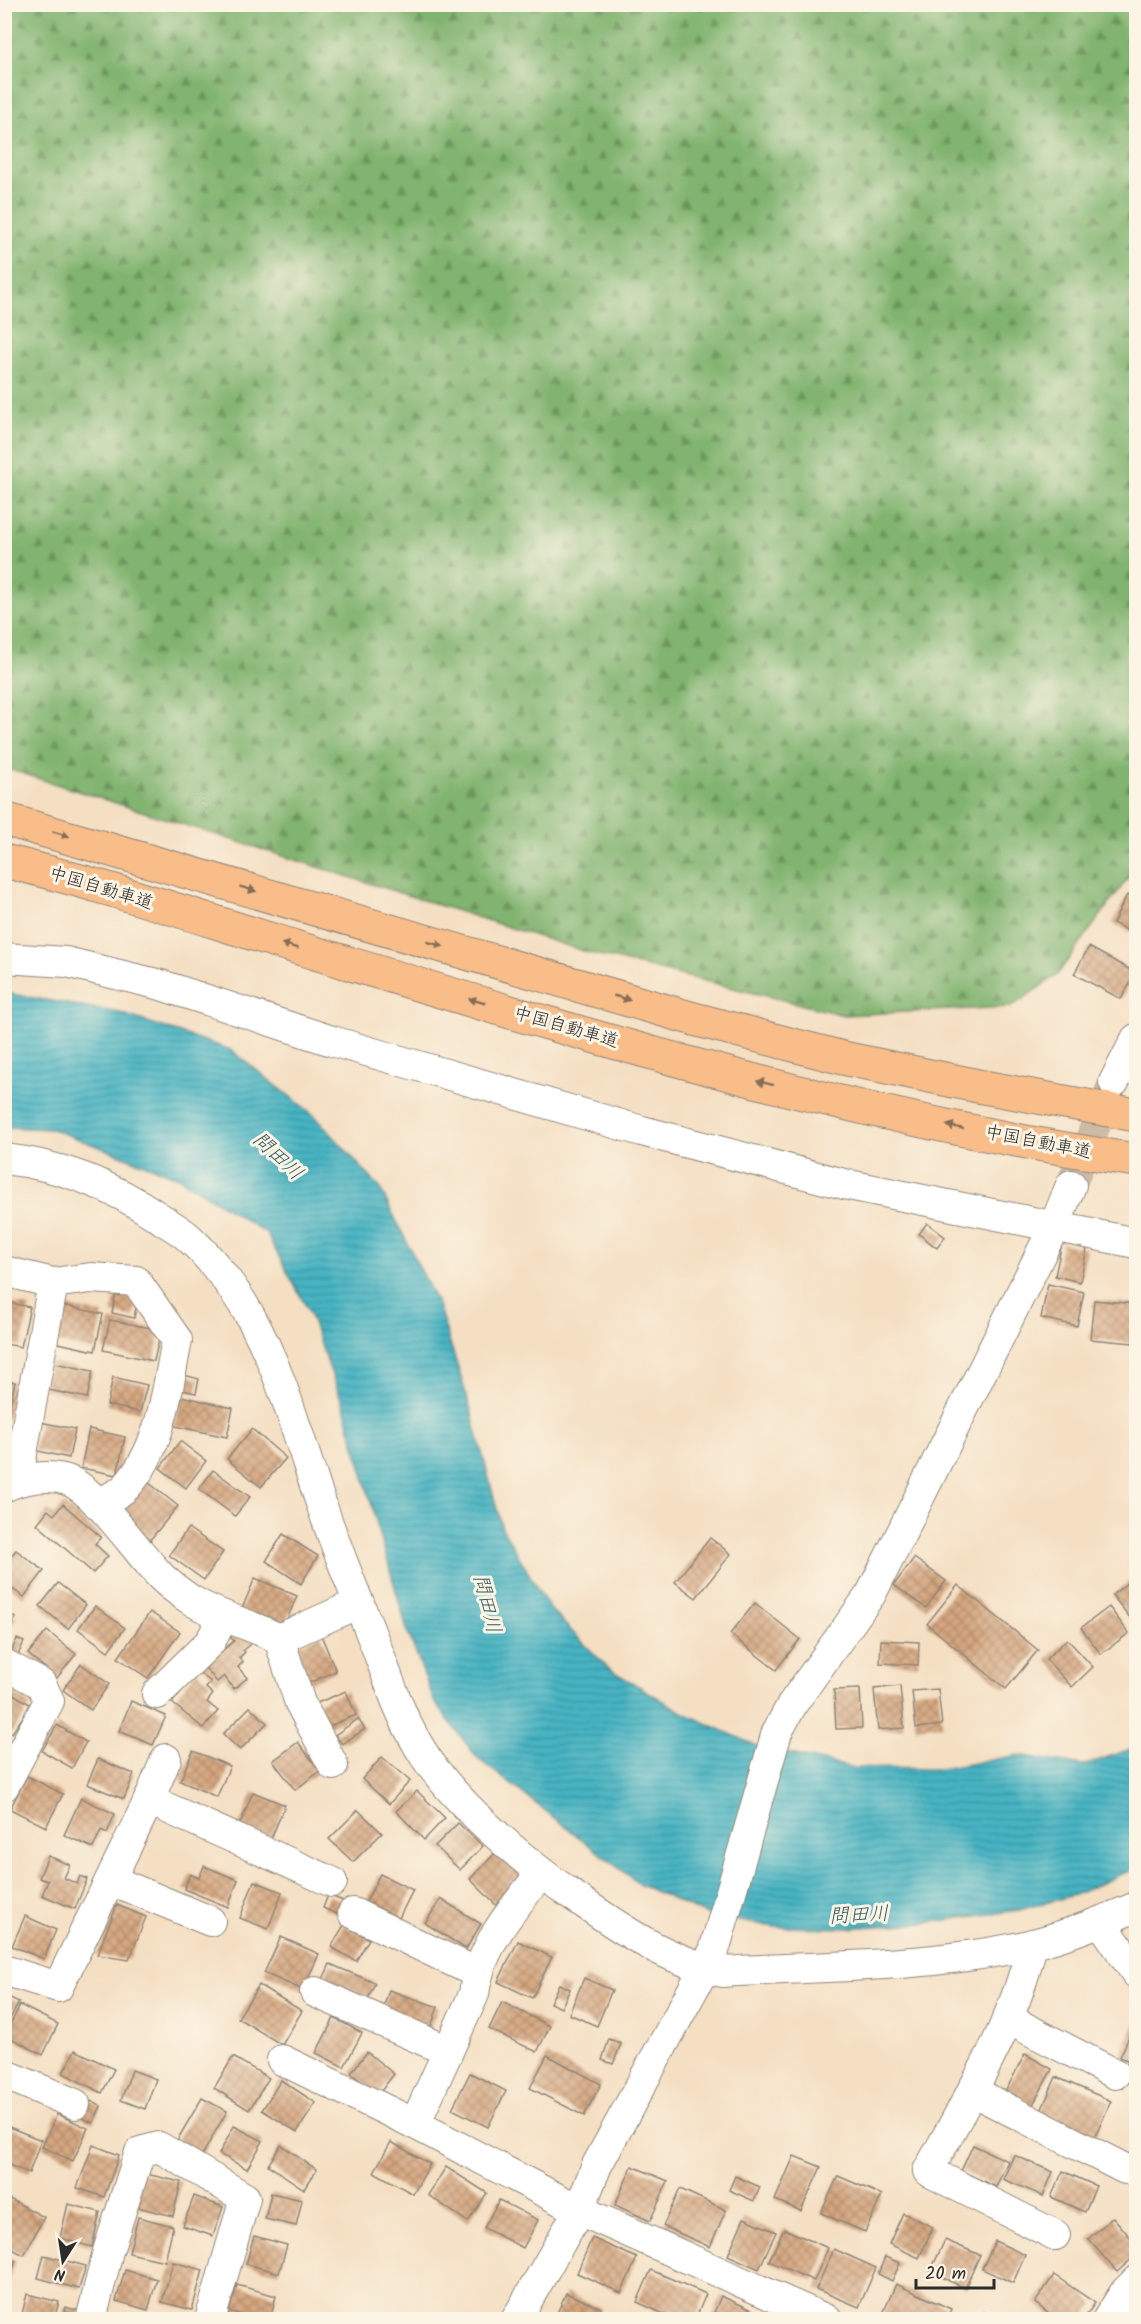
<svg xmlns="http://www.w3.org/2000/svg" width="1141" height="2324" font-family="Kalam,'Klee One',sans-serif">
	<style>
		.forest { fill: url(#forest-firs); stroke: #56704d; stroke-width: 1.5 }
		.water { fill: url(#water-rules); stroke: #387077; stroke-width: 1.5 }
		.building { fill: url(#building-cross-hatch) }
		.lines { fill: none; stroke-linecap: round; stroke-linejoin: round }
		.minor-tunnel { stroke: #ccbba5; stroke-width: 30; stroke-dasharray: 30 15; stroke-linecap: butt }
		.minor-casing { stroke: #908577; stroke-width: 32 }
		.motorway-casing { stroke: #908577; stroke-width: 35 }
		.minor { stroke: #fff; stroke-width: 30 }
		.motorway { stroke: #f8bd89; stroke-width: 33 }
		.oneway { fill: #876d55 }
		.labels { text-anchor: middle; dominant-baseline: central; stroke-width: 6; stroke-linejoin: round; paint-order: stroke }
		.street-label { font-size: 18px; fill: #2b2b2b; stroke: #fcf5e5 }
		.water-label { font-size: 20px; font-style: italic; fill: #345b60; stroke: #fcf5e5 }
	</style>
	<defs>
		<pattern id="forest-firs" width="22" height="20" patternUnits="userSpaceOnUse" patternTransform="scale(1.5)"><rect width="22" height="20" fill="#81b46f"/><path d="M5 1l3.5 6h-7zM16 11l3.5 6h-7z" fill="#6a935b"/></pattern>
		<pattern id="water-rules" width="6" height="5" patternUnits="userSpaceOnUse" patternTransform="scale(1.5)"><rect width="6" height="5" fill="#46b4c3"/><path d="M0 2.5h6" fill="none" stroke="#3b939f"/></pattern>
		<pattern id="building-cross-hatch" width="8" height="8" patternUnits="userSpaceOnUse" patternTransform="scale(1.5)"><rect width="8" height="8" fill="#d6a780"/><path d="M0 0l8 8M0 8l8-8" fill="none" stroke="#ae8869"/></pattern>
	</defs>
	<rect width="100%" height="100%" fill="#fcf5e5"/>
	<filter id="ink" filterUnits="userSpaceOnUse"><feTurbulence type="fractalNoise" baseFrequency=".0167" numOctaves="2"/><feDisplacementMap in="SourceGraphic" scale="12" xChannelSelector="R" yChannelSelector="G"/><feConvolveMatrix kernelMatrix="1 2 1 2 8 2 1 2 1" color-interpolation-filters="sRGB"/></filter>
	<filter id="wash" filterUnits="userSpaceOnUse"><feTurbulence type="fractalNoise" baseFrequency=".008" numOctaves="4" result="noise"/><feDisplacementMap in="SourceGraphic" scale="24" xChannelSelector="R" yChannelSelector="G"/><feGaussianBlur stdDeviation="1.35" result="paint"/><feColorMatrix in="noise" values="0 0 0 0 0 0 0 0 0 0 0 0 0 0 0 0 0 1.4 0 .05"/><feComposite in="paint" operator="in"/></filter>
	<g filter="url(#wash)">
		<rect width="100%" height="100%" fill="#f4dfc3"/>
		<!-- forest -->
		<polygon class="forest" points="5,4 1136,5 1136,867 1057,975 1011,1007 844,1015 590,953 5,768"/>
		<!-- water -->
		<polygon class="water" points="5,993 120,1013 231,1050 315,1116 380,1188 438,1305 469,1403 502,1528 549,1608 609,1669 684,1713 759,1747 854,1768 941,1769 1019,1755 1083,1766 1136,1747 1136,1868 1074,1895 1019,1910 925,1923 846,1928 774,1927 707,1915 641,1885 477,1758 434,1701 407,1630 344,1407 308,1310 266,1233 178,1177 52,1129 5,1127"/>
		<g id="blocks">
			<!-- building -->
			<g class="building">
				<polygon points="1127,895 1136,900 1136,935 1113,923"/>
				<polygon points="1089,947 1136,973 1121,999 1074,974"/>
				<polygon points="927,1223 945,1237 937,1248 919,1234"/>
				<polygon points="1062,1243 1087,1249 1080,1282 1055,1276"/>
				<polygon points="1048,1284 1084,1292 1077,1326 1041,1318"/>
				<polygon points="116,1292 138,1297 134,1318 112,1313"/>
				<polygon points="1094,1300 1136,1304 1133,1343 1090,1339"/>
				<polygon points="5,1302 30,1307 21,1347 5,1344"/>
				<polygon points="61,1305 103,1314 95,1351 53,1342"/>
				<polygon points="110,1320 161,1330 154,1361 103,1350"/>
				<polygon points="50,1362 93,1371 87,1398 44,1389"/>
				<polygon points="180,1374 199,1379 196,1393 177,1389"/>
				<polygon points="113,1377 147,1385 140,1412 107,1405"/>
				<polygon points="4,1380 15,1382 7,1419 4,1418"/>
				<polygon points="181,1396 233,1408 227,1437 175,1426"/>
				<polygon points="40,1422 75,1429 69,1458 34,1450"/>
				<polygon points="89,1429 125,1437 117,1475 81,1468"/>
				<polygon points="252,1429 286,1458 261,1487 227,1459"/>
				<polygon points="180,1441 206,1461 186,1488 160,1468"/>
				<polygon points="213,1470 250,1497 235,1516 199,1489"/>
				<polygon points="143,1478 178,1506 150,1540 116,1511"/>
				<polygon points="63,1504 101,1537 95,1544 108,1556 93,1573 37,1524 48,1510 54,1515"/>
				<polygon points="188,1528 223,1552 204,1580 169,1555"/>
				<polygon points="283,1534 318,1556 301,1584 266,1561"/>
				<polygon points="710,1538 731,1554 696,1598 675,1582"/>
				<polygon points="16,1550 44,1571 24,1597 4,1583 4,1565"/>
				<polygon points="914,1558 946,1581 926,1608 894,1585"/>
				<polygon points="1136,1576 1136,1625 1112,1595"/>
				<polygon points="255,1578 297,1596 283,1629 241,1611"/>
				<polygon points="58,1583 86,1605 68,1629 40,1606"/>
				<polygon points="958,1585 1038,1650 1006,1689 927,1624"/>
				<polygon points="755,1603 800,1639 776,1670 730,1634"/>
				<polygon points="95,1606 125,1628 108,1651 78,1629"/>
				<polygon points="1109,1607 1129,1633 1101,1654 1081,1628"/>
				<polygon points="4,1611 16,1618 4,1635"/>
				<polygon points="150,1612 180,1632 148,1678 118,1658"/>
				<polygon points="243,1627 254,1641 243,1650 245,1652 239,1658 243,1662 238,1667 247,1678 234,1689 224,1676 217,1682 202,1664 213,1658 234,1641 230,1637"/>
				<polygon points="47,1631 76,1654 57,1678 28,1654"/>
				<polygon points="321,1635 336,1671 309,1683 293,1647"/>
				<polygon points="17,1639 24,1642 16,1659 9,1656"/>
				<polygon points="1067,1639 1093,1667 1072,1687 1046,1659"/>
				<polygon points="881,1640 919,1642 918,1665 880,1663"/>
				<polygon points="81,1664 109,1684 91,1710 63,1690"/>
				<polygon points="197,1671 211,1682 206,1688 213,1694 207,1702 218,1711 203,1728 172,1703"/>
				<polygon points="900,1686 904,1728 878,1730 874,1689"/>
				<polygon points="4,1688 31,1705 12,1733 4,1728"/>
				<polygon points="860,1689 862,1728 836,1729 834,1690"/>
				<polygon points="938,1689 942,1725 916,1728 912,1691"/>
				<polygon points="346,1691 356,1715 327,1727 317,1703"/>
				<polygon points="131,1701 166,1716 153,1745 119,1731"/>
				<polygon points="250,1707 267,1723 240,1750 223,1734"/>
				<polygon points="358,1719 365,1729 342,1744 335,1735"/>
				<polygon points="57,1725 86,1742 72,1768 42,1751"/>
				<polygon points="298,1742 320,1771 295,1790 273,1761"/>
				<polygon points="193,1751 230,1766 217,1797 180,1781"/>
				<polygon points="382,1757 410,1781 389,1804 362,1779"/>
				<polygon points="98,1759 134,1774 124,1799 87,1784"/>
				<polygon points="27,1776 63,1794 46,1827 10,1809"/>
				<polygon points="417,1791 445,1818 424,1840 396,1811"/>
				<polygon points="253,1792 285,1805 271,1839 239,1826"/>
				<polygon points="81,1798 115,1814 107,1833 101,1830 93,1848 64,1835"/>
				<polygon points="358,1810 382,1833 353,1862 329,1839"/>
				<polygon points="458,1823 483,1846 460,1870 435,1846"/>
				<polygon points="499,1849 528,1877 498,1907 470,1879"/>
				<polygon points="48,1856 70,1865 64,1878 77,1884 80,1876 87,1879 75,1909 42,1895 48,1881 39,1878"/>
				<polygon points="204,1866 238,1880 228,1907 184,1889 190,1874 199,1878"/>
				<polygon points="380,1874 413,1890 399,1918 366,1902"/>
				<polygon points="254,1881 282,1892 268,1929 240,1918"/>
				<polygon points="328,1895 343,1901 337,1914 323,1908"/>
				<polygon points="441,1899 481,1924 466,1949 425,1923"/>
				<polygon points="117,1905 146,1917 129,1960 97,1955"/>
				<polygon points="25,1916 56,1930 44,1959 12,1946"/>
				<polygon points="344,1925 369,1939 356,1961 331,1947"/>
				<polygon points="281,1937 319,1954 303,1990 264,1973"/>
				<polygon points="518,1941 552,1957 532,1998 498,1982"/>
				<polygon points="330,1964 375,1983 365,2006 320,1986"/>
				<polygon points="584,1978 612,1990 597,2026 569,2014"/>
				<polygon points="559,1984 570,1989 561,2008 550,2003"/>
				<polygon points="259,1985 302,2011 282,2045 238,2018"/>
				<polygon points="389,1990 438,2007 429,2032 381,2015"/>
				<polygon points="4,1995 19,2002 4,2030"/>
				<polygon points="502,2002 550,2026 537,2052 489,2029"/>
				<polygon points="20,2005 58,2024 43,2055 5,2035"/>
				<polygon points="334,2018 362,2033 344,2067 316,2053"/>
				<polygon points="1134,2025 1136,2026 1136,2064 1120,2057"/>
				<polygon points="609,2039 621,2044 613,2064 602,2060"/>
				<polygon points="75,2050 114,2069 102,2093 63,2073"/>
				<polygon points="367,2052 394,2074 378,2095 351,2073"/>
				<polygon points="1025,2054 1052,2069 1029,2112 1002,2098"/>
				<polygon points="547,2055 601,2084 584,2116 530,2088"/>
				<polygon points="233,2057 269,2078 249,2110 214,2088"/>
				<polygon points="132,2070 156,2079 145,2109 121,2100"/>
				<polygon points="470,2073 506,2091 488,2127 452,2109"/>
				<polygon points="1056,2077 1111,2101 1095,2137 1040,2113"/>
				<polygon points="281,2080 316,2103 297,2132 262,2110"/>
				<polygon points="82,2097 101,2106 93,2123 73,2114"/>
				<polygon points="202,2098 227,2111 201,2157 176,2142"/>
				<polygon points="57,2114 88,2128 73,2161 42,2147"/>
				<polygon points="4,2125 41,2140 29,2173 4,2163"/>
				<polygon points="234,2126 263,2141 247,2169 219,2154"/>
				<polygon points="391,2142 430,2164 413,2194 374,2172"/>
				<polygon points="93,2145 119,2155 104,2197 77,2188"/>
				<polygon points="281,2145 317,2170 304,2189 268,2165"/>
				<polygon points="973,2145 1008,2161 996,2187 961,2171"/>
				<polygon points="1014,2155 1053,2172 1043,2196 1003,2179"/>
				<polygon points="794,2156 821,2167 801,2211 775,2200"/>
				<polygon points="632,2166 668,2181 650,2221 615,2205"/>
				<polygon points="446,2167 487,2193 468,2222 428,2195"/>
				<polygon points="1063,2171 1096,2186 1085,2212 1051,2197"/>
				<polygon points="142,2173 181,2182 173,2216 133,2206"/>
				<polygon points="735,2176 760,2187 754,2201 729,2190"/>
				<polygon points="838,2176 882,2195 865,2232 821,2213"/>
				<polygon points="680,2189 726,2210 710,2247 663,2226"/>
				<polygon points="271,2193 302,2200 296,2226 265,2219"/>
				<polygon points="4,2196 44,2217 24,2255 4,2245"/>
				<polygon points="194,2196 223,2207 213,2236 183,2226"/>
				<polygon points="499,2200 538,2220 523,2248 484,2228"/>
				<polygon points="68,2204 100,2212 92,2247 60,2238"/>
				<polygon points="903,2213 933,2227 919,2258 889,2244"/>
				<polygon points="138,2217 173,2226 165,2261 129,2253"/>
				<polygon points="1113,2217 1136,2244 1136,2255 1117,2272 1088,2239"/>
				<polygon points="744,2218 776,2232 759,2269 728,2255"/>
				<polygon points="784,2229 828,2248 814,2281 769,2261"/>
				<polygon points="254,2236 287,2245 279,2273 246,2264"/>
				<polygon points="592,2238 637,2258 621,2293 577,2273"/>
				<polygon points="945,2240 980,2255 965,2288 930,2272"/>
				<polygon points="995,2241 1025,2255 1013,2283 982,2269"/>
				<polygon points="834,2249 876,2268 859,2307 816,2289"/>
				<polygon points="44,2255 86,2266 79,2289 38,2278"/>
				<polygon points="4,2256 16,2261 7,2284 4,2283"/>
				<polygon points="885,2257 900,2263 892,2281 878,2274"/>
				<polygon points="173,2262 203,2270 192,2310 162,2302"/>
				<polygon points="125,2270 157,2279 148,2310 116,2301"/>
				<polygon points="651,2270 706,2294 695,2320 677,2320 637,2302"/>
				<polygon points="1054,2275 1095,2303 1083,2320 1057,2320 1035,2303"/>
				<polygon points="896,2284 951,2309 947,2320 880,2320"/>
				<polygon points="237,2285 276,2296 270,2320 257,2320 229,2311"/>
				<polygon points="566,2293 601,2308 596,2320 554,2320"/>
				<polygon points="27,2294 59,2302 54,2320 21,2318"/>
				<polygon points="721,2296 768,2317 767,2320 711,2320"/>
				<polygon points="65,2307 80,2311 78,2320 62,2320"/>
				<polygon points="984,2312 997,2320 980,2320"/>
			</g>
		</g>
	</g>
	<g filter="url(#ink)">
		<use href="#blocks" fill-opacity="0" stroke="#908577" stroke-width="1.5"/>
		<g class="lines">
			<!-- minor-tunnel -->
			<polyline class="minor-tunnel" points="1071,1185 1111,1088"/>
			<defs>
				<g id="minor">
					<polyline points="4,958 66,962 161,985 332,1041 642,1131 844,1184 1136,1243"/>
					<polyline points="1114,1082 1136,1039"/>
					<path d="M 4,1159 C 61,1165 113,1186 160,1218 C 169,1224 180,1230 188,1237 C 211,1258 234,1288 249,1314 C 283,1374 300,1444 323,1509 C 339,1556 359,1603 377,1649 C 389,1681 400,1715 418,1745 C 448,1798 524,1862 575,1897 C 621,1929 667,1961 723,1972 C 822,1966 937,1967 1033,1944 C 1068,1935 1103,1921 1136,1907"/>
					<path d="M 4,1271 L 53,1283 L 91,1278 L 136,1281 L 177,1340 C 167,1390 162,1447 126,1487 C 119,1494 107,1499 98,1504"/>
					<polyline points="17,1481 53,1283"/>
					<path d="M 4,1487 C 22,1478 47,1474 67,1480 C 94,1489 135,1549 156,1571 C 165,1582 179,1592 191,1600 C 218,1617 251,1624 279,1639 L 300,1703 L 333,1765"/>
					<polyline points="279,1639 359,1603"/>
					<polyline points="4,1664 41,1684 49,1701 4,1786"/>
					<polyline points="157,1694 210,1642 224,1616"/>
					<polyline points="149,1800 166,1759"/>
					<polyline points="111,1880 210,1921"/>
					<polyline points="353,1913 477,1973"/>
					<polyline points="1101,1922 1136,1973"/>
					<path d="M 1032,1944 C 1014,2025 968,2098 928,2171 L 1055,2235"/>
					<polyline points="4,1970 58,1987 149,1800 332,1882"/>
					<polyline points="315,1992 448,2051"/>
					<polyline points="1008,2019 1115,2074"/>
					<polyline points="282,2060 415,2124 579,2210 827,2320"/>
					<polyline points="4,2074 75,2104"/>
					<polyline points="972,2091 1125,2169"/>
					<path d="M 415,2124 L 474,1994 C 480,1947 512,1909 541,1874"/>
					<polyline points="91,2320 108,2251 140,2152 159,2147 245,2198 210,2320"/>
					<polyline points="516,2320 579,2210 597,2165 714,1951 777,1732 793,1703 871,1594 1054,1227 1071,1185"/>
					<polyline points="1107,2320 1125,2292 1136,2281"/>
				</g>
				<g id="motorway">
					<polyline points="4,819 694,1019 843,1058 978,1086 1136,1115"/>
					<path d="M 4,861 C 109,886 212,922 315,953 C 585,1035 857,1120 1136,1160"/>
				</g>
			</defs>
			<!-- minor casing -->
			<use href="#minor" class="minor-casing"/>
			<!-- motorway casing -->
			<use href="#motorway" class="motorway-casing"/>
			<!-- minor -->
			<use href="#minor" class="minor"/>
			<!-- motorway -->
			<use href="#motorway" class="motorway"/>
		</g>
		<!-- one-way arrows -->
		<defs><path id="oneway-solid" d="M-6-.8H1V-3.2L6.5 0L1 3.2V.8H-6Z" transform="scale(1.5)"/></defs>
		<g class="oneway">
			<use href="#oneway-solid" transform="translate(61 834) rotate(17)"/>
			<use href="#oneway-solid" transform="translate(248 889) rotate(17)"/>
			<use href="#oneway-solid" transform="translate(435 944) rotate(16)"/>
			<use href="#oneway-solid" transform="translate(290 946) rotate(-163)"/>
			<use href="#oneway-solid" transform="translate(622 998) rotate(16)"/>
			<use href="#oneway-solid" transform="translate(477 1001) rotate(-164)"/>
			<use href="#oneway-solid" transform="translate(765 1083) rotate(-166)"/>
			<use href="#oneway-solid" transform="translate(955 1127) rotate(-168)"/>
		</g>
	</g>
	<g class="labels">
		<!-- street labels -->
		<g class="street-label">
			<text transform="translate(101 889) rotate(17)">中国自動車道</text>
			<text transform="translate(566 1028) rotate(16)">中国自動車道</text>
			<text transform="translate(1038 1143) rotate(11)">中国自動車道</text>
		</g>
		<!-- water labels -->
		<g class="water-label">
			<text transform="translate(277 1157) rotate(43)">問田川</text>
			<text transform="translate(486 1604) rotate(76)">問田川</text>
			<text transform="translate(859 1916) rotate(-3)">問田川</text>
		</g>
	</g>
	<!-- margin -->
	<rect width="1141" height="2324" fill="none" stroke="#fcf5e5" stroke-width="24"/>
	<!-- north arrow -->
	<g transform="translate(63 2261) rotate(192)" stroke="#fcf5e5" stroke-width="4.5" paint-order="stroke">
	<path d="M0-4.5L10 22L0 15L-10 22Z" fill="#2b2b2b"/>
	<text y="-9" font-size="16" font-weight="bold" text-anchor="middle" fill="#2b2b2b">N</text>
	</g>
	<!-- scale -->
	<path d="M916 2279v9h78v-9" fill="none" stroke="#2b2b2b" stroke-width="3"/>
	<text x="925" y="2279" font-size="18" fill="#2b2b2b" stroke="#fcf5e5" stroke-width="4.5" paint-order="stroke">20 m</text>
</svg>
